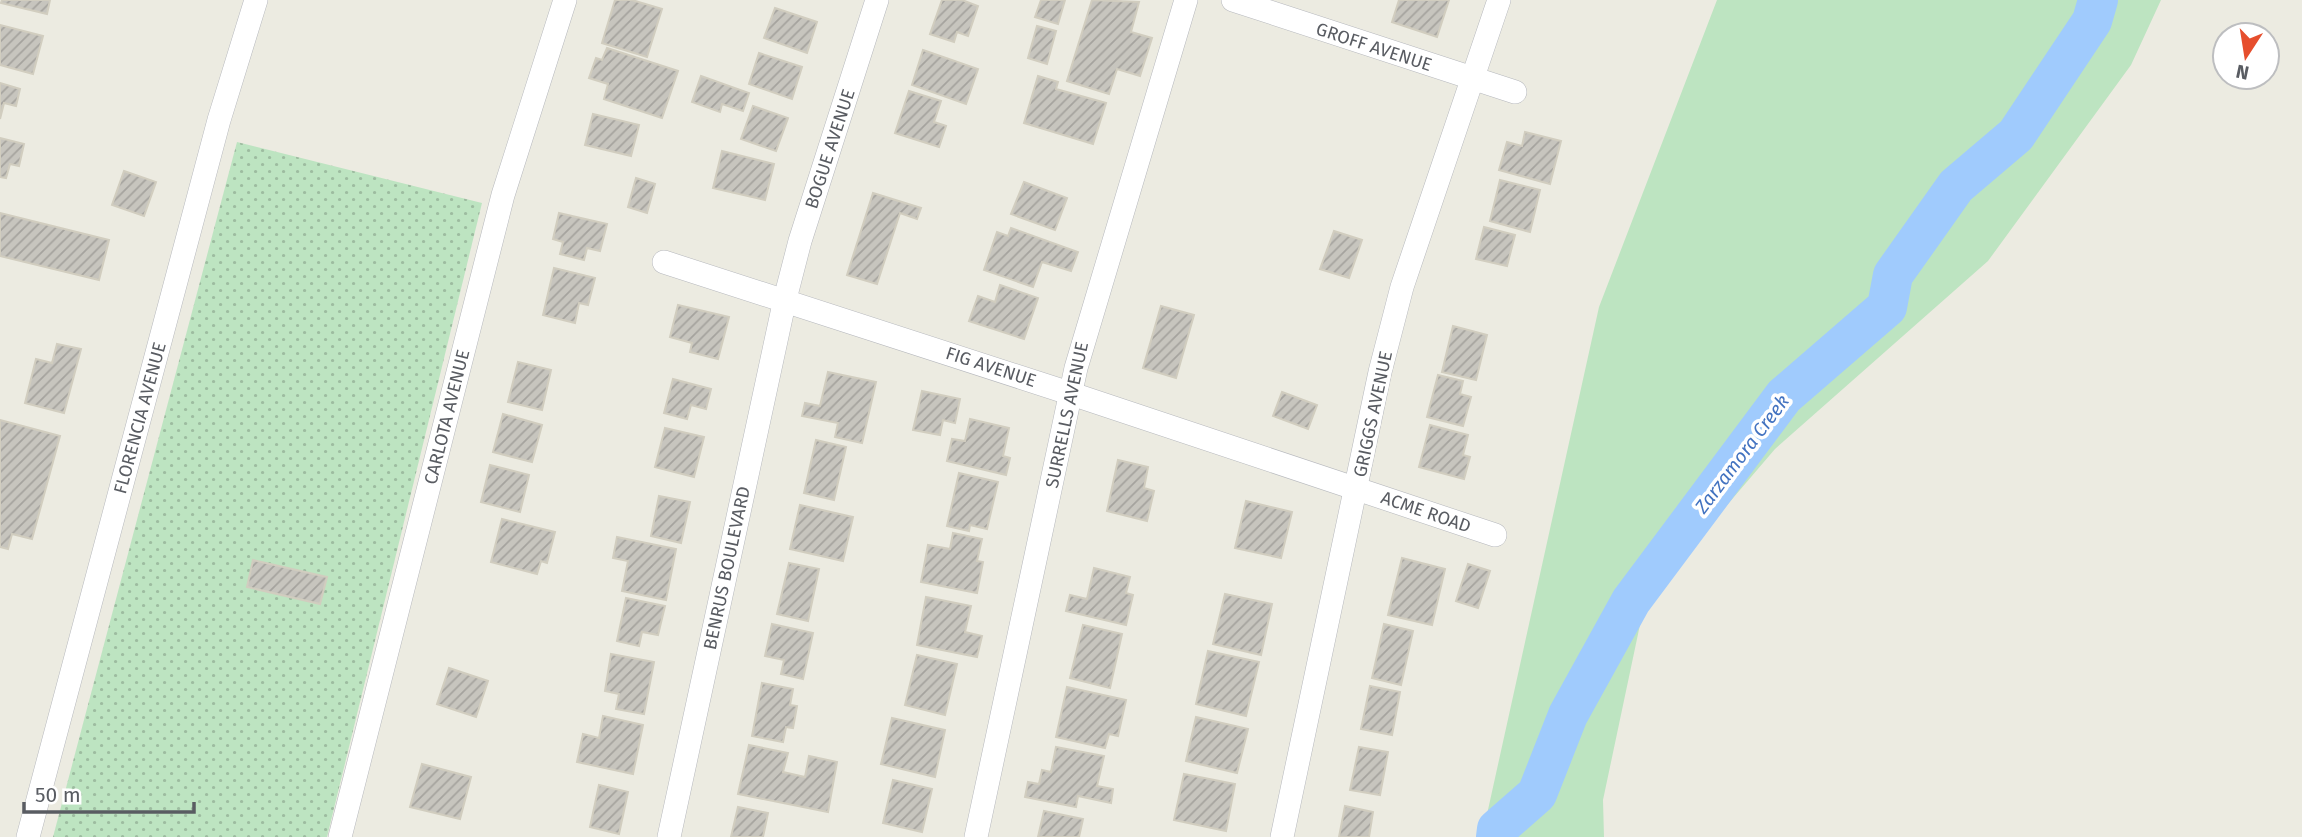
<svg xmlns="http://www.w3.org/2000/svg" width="2302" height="837" font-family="'Fira Sans',sans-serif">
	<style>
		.grass { fill: #bde4c1 }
		.park { fill: url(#park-dots) }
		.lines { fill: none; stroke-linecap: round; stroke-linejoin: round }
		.river { stroke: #a0cbfd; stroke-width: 40 }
		.building { fill: url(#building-hatch); stroke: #d1cdbf; stroke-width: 2 }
		.minor-casing { stroke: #b6b8bd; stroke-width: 24 }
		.minor { stroke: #fff; stroke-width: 23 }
		.labels { text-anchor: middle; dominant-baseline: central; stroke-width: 7; stroke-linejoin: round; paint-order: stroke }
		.street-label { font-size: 18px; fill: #595c62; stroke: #fff }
		.water-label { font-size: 19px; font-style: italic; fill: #4373c0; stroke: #fff }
	</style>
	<defs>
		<pattern id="park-dots" width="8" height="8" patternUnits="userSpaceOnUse" patternTransform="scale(1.75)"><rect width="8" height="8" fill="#bde4c1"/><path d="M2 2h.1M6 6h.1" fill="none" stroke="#9dbca0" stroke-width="1.8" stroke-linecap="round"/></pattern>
		<pattern id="building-hatch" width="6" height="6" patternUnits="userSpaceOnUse" patternTransform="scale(1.75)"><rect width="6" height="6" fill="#c7c5be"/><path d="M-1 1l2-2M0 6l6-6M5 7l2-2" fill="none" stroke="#a5a39e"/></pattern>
	</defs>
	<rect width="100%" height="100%" fill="#ecebe1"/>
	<!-- grass -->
	<polygon class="grass" points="1717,0 2161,0 2131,65 1988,261 1775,449 1645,601 1603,800 1604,837 1482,837 1599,307"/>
	<!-- park -->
	<polygon class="park" points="237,142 482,203 327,837 53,837"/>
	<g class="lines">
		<!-- river -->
		<polyline class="river" points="1496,837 1497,829 1537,794 1568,715 1631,601 1784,396 1887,307 1893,275 1956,186 2016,135 2092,21 2098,0"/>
	</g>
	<!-- building -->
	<g class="building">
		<polygon points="2,0 50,0 47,14 1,3"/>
		<polygon points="615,0 632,0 662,9 647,57 602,43"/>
		<polygon points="942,0 962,0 978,6 968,36 957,32 954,42 930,34"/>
		<polygon points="1041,0 1065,0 1058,24 1035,17"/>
		<polygon points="1092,0 1139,2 1131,32 1152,38 1140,76 1117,69 1109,94 1067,81"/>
		<polygon points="1399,0 1449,0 1437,37 1392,22"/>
		<polygon points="775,8 817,22 807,53 764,38"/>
		<polygon points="0,25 43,36 33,74 0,65"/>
		<polygon points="1037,26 1056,31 1047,64 1028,58"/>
		<polygon points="607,48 678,71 662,118 604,99 608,84 589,78 596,58 602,60"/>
		<polygon points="923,50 978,69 966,104 912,85"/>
		<polygon points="759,53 802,67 792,99 749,84"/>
		<polygon points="701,76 749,93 743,111 722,104 720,112 692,102"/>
		<polygon points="1038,76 1058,82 1056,89 1106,103 1093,144 1024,123"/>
		<polygon points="0,83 20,89 16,106 4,103 0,119"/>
		<polygon points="909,91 941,101 934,122 946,126 939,147 895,133"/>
		<polygon points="753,106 788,118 776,151 741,139"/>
		<polygon points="593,114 639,125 631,156 585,145"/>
		<polygon points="1525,132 1561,141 1550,184 1499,170 1507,142 1522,146"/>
		<polygon points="0,138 24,144 19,166 10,164 6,178 0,177"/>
		<polygon points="722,151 774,164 765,200 713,188"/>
		<polygon points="124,171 156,182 144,216 112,205"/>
		<polygon points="636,178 655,184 647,213 628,207"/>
		<polygon points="1500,180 1540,190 1530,232 1490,221"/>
		<polygon points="1024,182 1067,198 1055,230 1011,214"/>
		<polygon points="873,193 921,208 917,219 900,213 877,284 847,275"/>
		<polygon points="0,213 109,240 99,280 0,256"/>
		<polygon points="559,213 607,224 600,251 587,248 584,260 560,254 563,242 553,239"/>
		<polygon points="1484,227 1515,235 1507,266 1476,259"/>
		<polygon points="1011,228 1078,252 1071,271 1042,262 1033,287 984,270 997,232 1008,236"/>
		<polygon points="1334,231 1362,240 1349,278 1320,269"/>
		<polygon points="554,268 595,278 588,305 579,303 575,323 543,315"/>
		<polygon points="1000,285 1038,298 1024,339 969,321 978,296 995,302"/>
		<polygon points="678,305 729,317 718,359 690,352 692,343 670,337"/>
		<polygon points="1161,306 1194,315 1176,378 1143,368"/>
		<polygon points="1453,326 1487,335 1476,380 1442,372"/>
		<polygon points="57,344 81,349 64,413 25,403 36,359 52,363"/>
		<polygon points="518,362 551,370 542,410 508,402"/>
		<polygon points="828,372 876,382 862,443 835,437 838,423 802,416 805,403 820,406"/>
		<polygon points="1438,375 1463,381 1460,394 1471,397 1463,426 1427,417"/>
		<polygon points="673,379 711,389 706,409 691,405 687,419 664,413"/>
		<polygon points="922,391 960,399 955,423 943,420 940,435 913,430"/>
		<polygon points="1282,392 1317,405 1308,429 1273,416"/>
		<polygon points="503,414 542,425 532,462 493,452"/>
		<polygon points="970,419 1009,428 1003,456 1010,458 1006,475 947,461 952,439 965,441"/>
		<polygon points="0,420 60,436 32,539 12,534 8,549 0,547"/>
		<polygon points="1430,425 1468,435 1463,455 1470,457 1464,479 1419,467"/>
		<polygon points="665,428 704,437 694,477 655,467"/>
		<polygon points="816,440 846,447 834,500 804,493"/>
		<polygon points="1118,460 1148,467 1144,488 1154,491 1147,521 1107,511"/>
		<polygon points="490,465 529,475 520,512 481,502"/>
		<polygon points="959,473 998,482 987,529 970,525 969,531 947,526"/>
		<polygon points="659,496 690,502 681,543 651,536"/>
		<polygon points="1246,501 1292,512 1281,558 1235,548"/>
		<polygon points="800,505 853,517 843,561 790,549"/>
		<polygon points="502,519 555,532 547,563 541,561 537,574 491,562"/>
		<polygon points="953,533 982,539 977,561 983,562 977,593 921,582 928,545 950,549"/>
		<polygon points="617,537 676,549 666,600 622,591 628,561 613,558"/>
		<polygon points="1402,558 1445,569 1432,625 1388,615"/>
		<polygon points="253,560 327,577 320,604 247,587"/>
		<polygon points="789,563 819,569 808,621 777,614"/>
		<polygon points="1468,564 1490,571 1478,608 1456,601"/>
		<polygon points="1094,568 1130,577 1126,593 1133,595 1126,625 1066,611 1070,595 1087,599"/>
		<polygon points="1225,594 1272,604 1261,655 1213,644"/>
		<polygon points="926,597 971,606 965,632 982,636 977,657 917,645"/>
		<polygon points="626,598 665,606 658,635 642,632 639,646 617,641"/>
		<polygon points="772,624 813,633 803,679 781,674 784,660 765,656"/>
		<polygon points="1384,624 1413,631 1401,685 1372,678"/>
		<polygon points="1083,625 1122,634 1110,688 1070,678"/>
		<polygon points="1208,651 1259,662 1246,716 1196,704"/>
		<polygon points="611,654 654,662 644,714 616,709 619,694 605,691"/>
		<polygon points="917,655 957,664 945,715 905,705"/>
		<polygon points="449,668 488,681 476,717 437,704"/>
		<polygon points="762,683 793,689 790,705 797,706 793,728 786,727 783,742 752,736"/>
		<polygon points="1370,686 1400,692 1392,735 1361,729"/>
		<polygon points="1067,687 1126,700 1118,736 1109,734 1105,748 1056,737"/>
		<polygon points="603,716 643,725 633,774 577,762 583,734 599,738"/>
		<polygon points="1196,717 1248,729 1237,773 1186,761"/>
		<polygon points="892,718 945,730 935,777 881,764"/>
		<polygon points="749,745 788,753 783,772 805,777 809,756 837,762 828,812 738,794"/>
		<polygon points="1056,747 1104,756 1097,786 1113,789 1111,803 1078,796 1076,807 1025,797 1028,782 1039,784 1042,770 1051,772"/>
		<polygon points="1359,747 1388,752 1380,795 1350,790"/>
		<polygon points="422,764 471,777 460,819 410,807"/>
		<polygon points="1184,774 1235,784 1226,831 1174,820"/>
		<polygon points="893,780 932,789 922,832 883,823"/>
		<polygon points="599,785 628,792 619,834 590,827"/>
		<polygon points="1345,806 1373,812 1369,837 1339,837"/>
		<polygon points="738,807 768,813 763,837 731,837"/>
		<polygon points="1044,811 1083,819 1079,837 1038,837"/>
	</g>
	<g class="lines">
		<defs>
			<g id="minor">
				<polyline points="1233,0 1515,92"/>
				<polyline points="664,262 1072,394 1495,535"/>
				<polyline points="28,837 219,120 256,0"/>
				<polyline points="340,837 503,195 565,0"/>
				<polyline points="669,837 785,299 800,241 877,0"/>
				<polyline points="976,837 1076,368 1186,0"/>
				<polyline points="1282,837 1380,372 1402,287 1499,0"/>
			</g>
		</defs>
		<!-- minor casing -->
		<use href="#minor" class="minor-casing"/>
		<!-- minor -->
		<use href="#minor" class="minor"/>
	</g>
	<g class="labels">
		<!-- street labels -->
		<g class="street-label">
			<text transform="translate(1374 47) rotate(18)">GROFF AVENUE</text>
			<text transform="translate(830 149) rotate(-72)">BOGUE AVENUE</text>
			<text transform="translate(991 367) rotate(18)">FIG AVENUE</text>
			<text transform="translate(1373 414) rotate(-78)">GRIGGS AVENUE</text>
			<text transform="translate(1067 415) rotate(-78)">SURRELLS AVENUE</text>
			<text transform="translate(447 417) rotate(-76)">CARLOTA AVENUE</text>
			<text transform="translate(140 418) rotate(-75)">FLORENCIA AVENUE</text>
			<text transform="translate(1426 512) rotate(19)">ACME ROAD</text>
			<text transform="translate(727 568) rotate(-78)">BENRUS BOULEVARD</text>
		</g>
		<!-- water labels -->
		<g class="water-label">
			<text transform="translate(1742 454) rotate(-53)">Zarzamora Creek</text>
		</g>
	</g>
	<!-- north arrow -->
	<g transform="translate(2246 56) rotate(192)"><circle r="33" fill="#ffffff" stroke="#bdbec0" stroke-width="2"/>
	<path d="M0-5L12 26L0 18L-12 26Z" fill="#e64e2d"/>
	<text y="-10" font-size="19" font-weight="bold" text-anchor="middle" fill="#595c62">N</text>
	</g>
	<!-- scale -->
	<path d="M24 802v10h170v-10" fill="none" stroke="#595c62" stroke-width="3.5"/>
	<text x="35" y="802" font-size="21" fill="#595c62" stroke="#ffffff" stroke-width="5" paint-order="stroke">50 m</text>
</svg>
